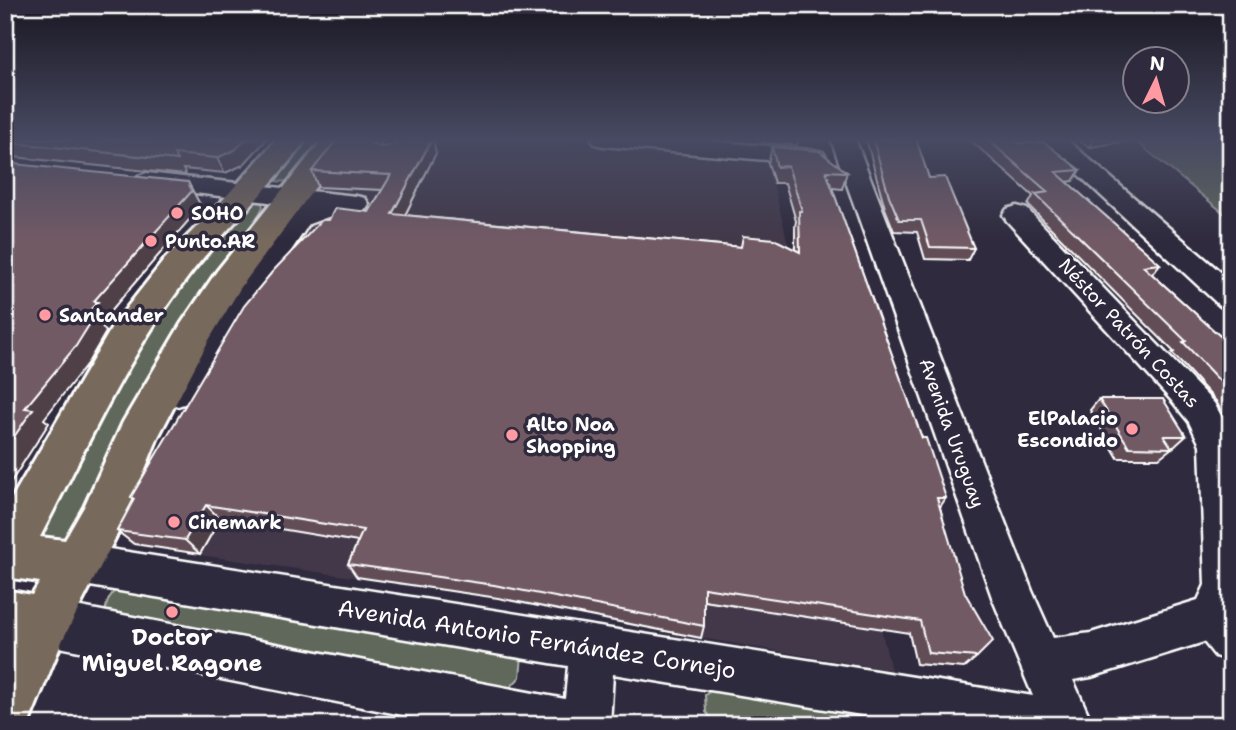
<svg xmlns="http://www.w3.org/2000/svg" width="1236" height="730" font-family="'Shantell Sans',sans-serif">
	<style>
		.built { fill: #433849 }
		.green { fill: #5f675a; stroke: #afb3ac; stroke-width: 2 }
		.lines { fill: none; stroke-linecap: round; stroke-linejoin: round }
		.minor-casing { stroke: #fff; stroke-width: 5 }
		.major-casing { stroke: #fff; stroke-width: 6 }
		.minor { fill: #2f2a3d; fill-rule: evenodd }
		.major { fill: #77695c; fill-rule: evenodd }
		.wall { fill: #624d57; stroke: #fff; stroke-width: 2 }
		.shaded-wall { fill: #503f47; stroke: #fff; stroke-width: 2 }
		.building { fill: #725a65; stroke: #fff; stroke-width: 2 }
		.poi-dot { fill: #ff9aa2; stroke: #2f2a3d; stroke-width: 2.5 }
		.labels { text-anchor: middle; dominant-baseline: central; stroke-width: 7; stroke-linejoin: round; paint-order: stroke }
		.poi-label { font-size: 19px; font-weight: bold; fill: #fff; stroke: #2f2a3d; text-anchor: start }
		.street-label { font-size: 19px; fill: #fff; stroke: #2f2a3d }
		.near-poi-label { font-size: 23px; font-weight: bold; fill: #fff; stroke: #2f2a3d }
		.near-street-label { font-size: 23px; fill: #fff; stroke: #2f2a3d }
	</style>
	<rect width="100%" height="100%" fill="#2f2a3d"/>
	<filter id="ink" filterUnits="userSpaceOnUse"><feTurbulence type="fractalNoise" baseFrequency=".0143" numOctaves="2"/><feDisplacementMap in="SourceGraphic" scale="14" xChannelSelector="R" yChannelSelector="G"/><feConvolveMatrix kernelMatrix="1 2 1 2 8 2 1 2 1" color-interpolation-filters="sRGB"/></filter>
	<g filter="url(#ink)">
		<!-- built -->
		<polygon class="built" points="353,139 507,139 768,161 891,670 701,638 498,598 130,545 121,531 197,376 296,215"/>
		<!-- green -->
		<g class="green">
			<path d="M 300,139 L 329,139 C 313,160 299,191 268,179 Z"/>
			<polygon points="1133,139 1231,139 1231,219"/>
			<path d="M 261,202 L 263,206 C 257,223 241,234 238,252 L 71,536 L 60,542 L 35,536 L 115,380 L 196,262 L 251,203 Z"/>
			<path d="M 127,580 L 522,656 L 520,677 L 504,694 L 105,623 C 104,602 110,592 127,580 Z"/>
			<polygon points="717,686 949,725 716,725 706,712 705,695"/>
		</g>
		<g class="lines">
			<defs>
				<g id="minor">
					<polygon points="385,139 409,139 396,159 387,161 378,159 375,154"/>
					<polygon points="592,139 686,139 814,150 823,152 826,157 823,162 814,164 604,146 595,144"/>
					<polygon points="831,139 855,139 1032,591 1053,638 1091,633 1198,600 1205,585 1200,445 1189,422 1172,401 1007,221 1003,215 1007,209 1017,206 1027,209 1214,403 1231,434 1231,662 1215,656 1204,642 1091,677 1073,680 1093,725 922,725 613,674 610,725 453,725 44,644 29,637 22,622 29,607 44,600 565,699 568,666 78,584 63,578 57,564 63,550 78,544 1033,696 993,600"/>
					<polygon points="1040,139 1066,139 1231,281 1231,309 1220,306"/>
					<path d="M 147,173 L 356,196 L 365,198 L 369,204 L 365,210 L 344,211 L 309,224 L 238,330 L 216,359 L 190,402 L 178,406 L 166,402 L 161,392 C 176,363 197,339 217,313 C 242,280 265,245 289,212 L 301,206 L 138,186 L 134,181 L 138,176 Z"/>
				</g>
				<path id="major" d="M 277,139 L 306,139 C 271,189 224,229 188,277 C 127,356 86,449 40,537 L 65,540 L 84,507 L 123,422 L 181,324 L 217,271 L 323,139 L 351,139 L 241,287 L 209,340 L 158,437 L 124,521 L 63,639 L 28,725 L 5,725 L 5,650 L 9,641 L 5,640 L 5,590 L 32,595 L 40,582 L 5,577 L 5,510 L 114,324 L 165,259 L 222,201 Z"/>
			</defs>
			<!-- minor casing -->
			<use href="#minor" class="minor-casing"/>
			<!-- major casing -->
			<use href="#major" class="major-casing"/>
			<!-- minor -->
			<use href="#minor" class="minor"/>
			<!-- major -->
			<use href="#major" class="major"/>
		</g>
		<!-- wall -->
		<g class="wall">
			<polygon points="5,139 267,139 243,165 225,173 183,169 186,175 5,156"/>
			<polygon points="373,139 375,145 382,147 436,153 405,215 741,247 795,249 795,227 796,221 785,183 774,183 768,163 772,147 847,172 842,189 832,188 922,438 946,498 940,507 977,657 964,668 916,664 909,633 704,601 704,626 701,638 498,598 357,577 348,564 358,542 220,519 200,554 134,544 117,531 134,500 131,497 329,220 369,212 382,190 318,187 312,171"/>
			<polygon points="762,139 799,139 797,145 763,143"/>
			<polygon points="866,139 916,139 929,178 974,248 968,260 925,259 917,232 894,231 885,208"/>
			<polygon points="969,139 1016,139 1019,143 1080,170 1073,181 1067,182 1160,264 1152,274 1220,336 1231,342 1231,425 1226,420 1216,401 1172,353 1174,352 1028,205 1033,196"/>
			<polygon points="1076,139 1127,139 1126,141 1090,147"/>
			<polygon points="1099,399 1186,436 1174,447 1171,447 1172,448 1159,458 1118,458 1090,410"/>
		</g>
		<!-- shaded-wall -->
		<g class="shaded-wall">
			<polygon points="246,139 267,139 243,165 225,173 217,158"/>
			<polygon points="368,139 373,139 376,148 373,155"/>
			<polygon points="432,139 433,139 436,153 397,231 392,214"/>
			<polygon points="1094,139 1127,139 1126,141 1090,147"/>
			<polygon points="188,182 201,206 108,314 110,317 102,326 106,332 89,361 44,419 49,423 5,491 5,450 25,408 94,301"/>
			<polygon points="206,505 220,519 200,554 185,540"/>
		</g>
		<!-- building -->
		<g class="building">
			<polygon points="5,139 246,139 235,150 217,158 174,154 177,160 5,142"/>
			<polygon points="337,139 368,139 371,144 382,147 394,144 397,139 432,139 392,214 741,247 743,236 774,239 800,252 799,211 802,211 788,166 777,167 772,147 819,151 847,172 826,171 922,438 926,438 946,498 937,498 965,593 993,641 977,657 928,653 920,621 704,588 704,626 494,585 348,564 363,530 206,505 185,540 117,531 134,499 131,497 244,306 273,271 322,220 329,220 335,208 369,212 391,175 312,171"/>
			<polygon points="873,139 916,139 929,178 945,177 974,248 930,247 921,220 899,220 889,196"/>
			<polygon points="987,139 1016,139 1019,143 1044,142 1080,170 1056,172 1160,264 1143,266 1220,336 1225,336 1231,342 1231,394 1228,390 1183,342 1186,341 1035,194 1048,192"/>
			<polygon points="5,163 188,182 192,191 94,301 98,302 84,316 94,317 76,346 25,408 33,409 5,450"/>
			<polygon points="1099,399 1163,399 1186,436 1164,436 1172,448 1129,447"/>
		</g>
	</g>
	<!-- sky -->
	<linearGradient id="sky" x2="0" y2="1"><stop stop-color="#1a1722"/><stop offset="0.58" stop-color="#474a62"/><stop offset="1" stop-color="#474a62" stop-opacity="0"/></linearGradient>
	<rect width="1236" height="241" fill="url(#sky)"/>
	<!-- markers -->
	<g class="poi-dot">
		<circle cx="177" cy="213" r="7"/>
		<circle cx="151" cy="241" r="7"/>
		<circle cx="45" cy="315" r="7"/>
		<circle cx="1132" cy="429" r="7"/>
		<circle cx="512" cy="435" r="7"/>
		<circle cx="174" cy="522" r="7"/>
		<circle cx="172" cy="612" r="7"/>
	</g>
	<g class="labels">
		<!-- poi labels -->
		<g class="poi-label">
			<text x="191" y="213">SOHO</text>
			<text x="165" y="241">Punto.AR</text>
			<text x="59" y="315">Santander</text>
			<text x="1118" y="418" text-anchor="end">ElPalacio<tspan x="1118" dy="22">Escondido</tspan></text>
			<text x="526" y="424">Alto Noa<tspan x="526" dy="22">Shopping</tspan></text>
			<text x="188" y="522">Cinemark</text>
		</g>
		<!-- street labels -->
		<g class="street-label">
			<text transform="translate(1129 333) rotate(47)">Néstor Patrón Costas</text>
			<text transform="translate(952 433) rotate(70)">Avenida Uruguay</text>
		</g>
		<!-- near-poi labels -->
		<g class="near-poi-label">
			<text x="172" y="637">Doctor<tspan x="172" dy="26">Miguel Ragone</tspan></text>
		</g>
		<!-- near-street labels -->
		<g class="near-street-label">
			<text transform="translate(537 639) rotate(9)">Avenida Antonio Fernández Cornejo</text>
		</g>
	</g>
	<!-- margin -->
	<rect width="1236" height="730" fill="none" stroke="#2f2a3d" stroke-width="28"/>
	<rect x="14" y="14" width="1208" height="702" fill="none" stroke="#fff" stroke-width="2.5" filter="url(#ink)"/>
	<!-- north arrow -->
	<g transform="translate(1156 80) rotate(5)"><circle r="33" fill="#2f2a3d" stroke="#827f8b" stroke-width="2"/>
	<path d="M0-5L12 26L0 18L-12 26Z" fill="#ff9aa2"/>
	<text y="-10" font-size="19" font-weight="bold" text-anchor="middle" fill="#ffffff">N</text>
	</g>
</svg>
